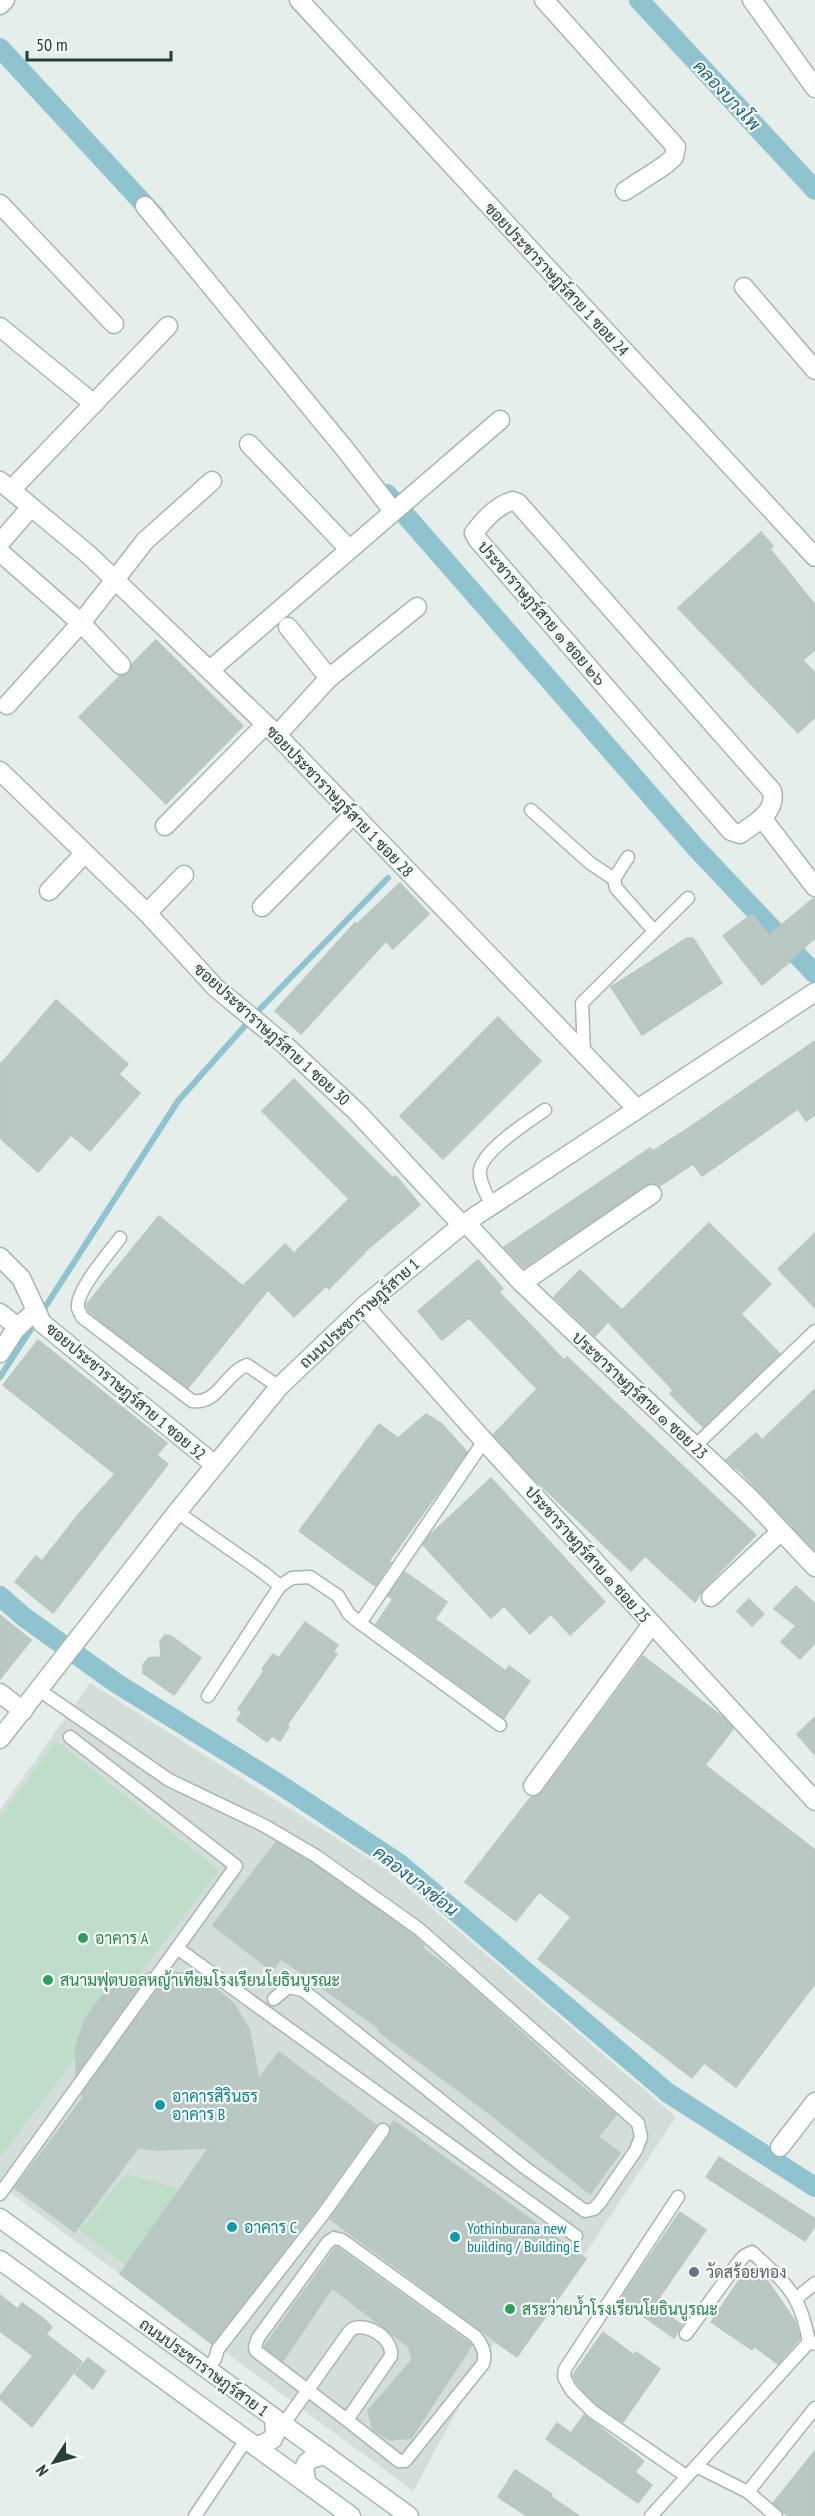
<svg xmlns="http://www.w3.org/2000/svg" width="815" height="2516" font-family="'PT Sans Narrow',Sarabun,sans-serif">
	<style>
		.built { fill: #d3ddd9 }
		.green { fill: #bfdec9 }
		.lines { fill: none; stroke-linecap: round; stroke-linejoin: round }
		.stream { stroke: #90c3d0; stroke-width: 6 }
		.canal { stroke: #90c3d0; stroke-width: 20 }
		.building { fill: #bac8c3; stroke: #b8c7c1; stroke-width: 1.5 }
		.service-casing { stroke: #a8b6b1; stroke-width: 15 }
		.minor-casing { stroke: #a8b6b1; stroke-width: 21 }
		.tertiary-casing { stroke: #a8b6b1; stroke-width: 21 }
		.secondary-casing { stroke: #a4b9b2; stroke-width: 21 }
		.service { stroke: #fff; stroke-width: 12 }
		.minor { stroke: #fff; stroke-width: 18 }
		.tertiary { stroke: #fff; stroke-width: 18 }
		.secondary { stroke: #fff; stroke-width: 18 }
		.leisure-dot { fill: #2e9e5b; stroke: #f6faf8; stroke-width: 2 }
		.culture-dot { fill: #0f9aa8; stroke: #f6faf8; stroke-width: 2 }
		.worship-dot { fill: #6b7280; stroke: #f6faf8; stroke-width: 2 }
		.labels { text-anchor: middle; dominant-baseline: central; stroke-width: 4.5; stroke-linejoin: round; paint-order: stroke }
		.street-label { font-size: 16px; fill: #253f39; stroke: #f6faf8 }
		.leisure-label { font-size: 16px; fill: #27864d; stroke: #f6faf8; text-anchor: start }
		.culture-label { font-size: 16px; fill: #0d838f; stroke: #f6faf8; text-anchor: start }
		.worship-label { font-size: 16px; fill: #5b616d; stroke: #f6faf8; text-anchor: start }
		.water-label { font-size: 18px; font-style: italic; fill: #206679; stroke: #f6faf8 }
	</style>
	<rect width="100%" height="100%" fill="#e5eeea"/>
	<!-- built -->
	<polygon class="built" points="90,1683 387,1870 676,2117 517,2357 494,2343 413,2491 0,2185 0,1810"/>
	<!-- green -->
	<g class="green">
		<polygon points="56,1741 219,1870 0,2157 0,1817"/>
		<polygon points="126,2174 180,2189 126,2265 80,2230"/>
	</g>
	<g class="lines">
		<!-- stream -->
		<polyline class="stream" points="0,1377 178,1101 260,1009 388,878"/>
		<!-- canal -->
		<g class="canal">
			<polyline points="639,0 815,190"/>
			<polyline points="0,48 157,218"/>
			<polyline points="387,494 696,848 815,974"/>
			<polyline points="0,1596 24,1617 116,1683 279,1784 400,1864 668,2093 815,2187"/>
		</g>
	</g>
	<!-- building -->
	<g class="building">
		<polygon points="761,532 773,546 770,549 815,605 815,650 803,660 815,673 815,717 798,733 678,608"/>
		<polygon points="156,640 243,726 166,804 79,717 120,676 129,673 132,664"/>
		<polygon points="400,883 429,914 393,949 386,941 301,1034 275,1011 355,923 357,924"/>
		<polygon points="814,898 815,938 789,961 790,962 762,985 723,936 752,914 769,935"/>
		<polygon points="687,938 693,938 722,983 642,1035 611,987"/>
		<polygon points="56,1000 128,1064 119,1074 140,1093 90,1151 71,1135 38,1172 0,1138 0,1065"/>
		<polygon points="498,1017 541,1061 443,1159 400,1116"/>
		<polygon points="815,1041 815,1115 806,1121 798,1109 702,1176 693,1164 660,1186 652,1183 646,1185 524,1268 504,1247 650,1148 653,1151 684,1131"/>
		<polygon points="294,1079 393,1178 396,1176 420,1205 368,1249 329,1289 326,1286 294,1317 268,1290 188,1388 104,1324 88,1310 86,1305 159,1216 243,1286 285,1244 294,1253 349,1199 262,1111"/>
		<polygon points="709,1223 771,1284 741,1314 780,1354 703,1427 670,1394 673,1390 608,1322 595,1336 554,1297 580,1270 622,1310"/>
		<polygon points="815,1233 815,1308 778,1269"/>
		<polygon points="478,1260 503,1289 499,1292 564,1360 567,1357 756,1535 703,1589 695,1602 645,1556 631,1571 532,1477 493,1435 537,1389 469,1318 442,1340 418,1311"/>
		<polygon points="38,1340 167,1443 157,1455 168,1464 53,1613 15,1582 36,1556 42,1561 78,1515 115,1474 3,1385"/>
		<polygon points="815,1389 815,1551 742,1473 726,1460 756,1433 762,1440"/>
		<polygon points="426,1414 442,1424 467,1452 389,1561 391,1562 375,1586 299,1531 379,1424 398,1438"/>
		<polygon points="491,1478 605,1602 570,1635 551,1614 530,1634 504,1606 491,1618 423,1545 430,1535"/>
		<polygon points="405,1572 447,1602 435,1619 506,1671 509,1666 530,1681 504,1718 376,1624 393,1599 388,1596"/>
		<polygon points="796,1586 815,1604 815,1643 800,1659 781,1642 796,1626 774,1609"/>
		<polygon points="749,1599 764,1614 752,1626 737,1611"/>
		<polygon points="0,1615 31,1640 0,1679"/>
		<polygon points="305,1622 338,1645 333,1652 337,1654 287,1725 289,1727 280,1741 272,1736 267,1742 237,1720 242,1712 238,1709 264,1671 262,1669 273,1654 279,1658"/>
		<polygon points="165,1635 171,1636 201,1658 174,1695 143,1673 143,1665 148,1658 161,1657 160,1641"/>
		<polygon points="643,1656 724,1718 733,1729 705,1765 815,1850 815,1984 736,2087 704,2063 692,2078 538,1959 571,1917 539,1892 516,1921 465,1882 531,1797 542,1793"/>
		<polygon points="815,1717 815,1755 797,1734"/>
		<polygon points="276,1842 312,1863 414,1935 424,1945 422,1948 462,1978 569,2076 616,2115 598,2137 620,2153 590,2194 490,2114 378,2031 380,2029 281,1959 272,1971 213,1925"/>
		<polygon points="170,1972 184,1973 211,1985 234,2004 249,2029 259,2079 279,2052 376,2125 317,2208 212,2344 120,2274 209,2148 157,2150 138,2148 75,2232 15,2188 83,2098 82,2094"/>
		<polygon points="149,1973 76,2074 76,2046 86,2018 103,1995 127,1979"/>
		<polygon points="394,2121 586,2259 517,2357 330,2219 390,2135 390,2126"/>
		<polygon points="719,2157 815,2219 815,2226 805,2241 706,2177"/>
		<polygon points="680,2212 706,2230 654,2305 682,2325 674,2338 620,2300"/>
		<polygon points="336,2247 472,2345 411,2438 390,2440 373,2430 368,2411 412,2360 409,2347 332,2288 283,2361 264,2347"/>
		<polygon points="748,2267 767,2280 795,2321 797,2328 800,2338 778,2364 754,2346 752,2350 711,2322"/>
		<polygon points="0,2295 18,2309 22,2303 43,2318 52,2327 46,2334 82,2362 32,2427 0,2399 0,2396 33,2356 0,2331"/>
		<polygon points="603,2332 634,2355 636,2352 660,2369 623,2422 597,2405 578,2385 573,2375"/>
		<polygon points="88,2358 105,2371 93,2389 75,2374"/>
		<polygon points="584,2415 644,2461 635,2472 652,2485 638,2503 546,2439 557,2423 571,2433"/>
		<polygon points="815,2451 815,2516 788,2516 773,2503"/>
		<polygon points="515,2470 552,2494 550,2496 579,2516 527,2516 498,2497"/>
	</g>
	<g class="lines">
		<defs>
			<g id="service">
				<polyline points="531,810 590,863 614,879"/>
				<polyline points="628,857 614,879 616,888 654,931"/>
				<polyline points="584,1054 582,1003 688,898"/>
				<path d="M 492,1205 C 487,1195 478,1181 480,1170 C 483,1150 529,1121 545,1110"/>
				<path d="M 120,1238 C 110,1252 75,1291 78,1308 C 78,1310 82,1316 82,1317 L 192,1401 C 218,1405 225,1373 247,1365 L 279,1387"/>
				<polyline points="694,1447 815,1331"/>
				<polyline points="177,1512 264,1573 280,1586 208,1696"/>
				<polyline points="280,1586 292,1578 310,1577 338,1596 349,1614 360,1623 500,1725"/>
				<polyline points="360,1623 484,1441"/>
				<polyline points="39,1690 169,1780 265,1826 316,1856 391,1909 419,1929 638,2123 641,2137 636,2150 601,2201 594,2209 585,2211 524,2167 303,1990 288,1987 274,1999"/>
				<polyline points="177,1948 576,2236"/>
				<polyline points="0,2194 236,1866 70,1737"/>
				<polyline points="678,2197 565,2369 564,2377 571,2390 592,2411 686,2476"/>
				<polyline points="797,2298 815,2283"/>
				<path d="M 686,2334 L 738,2263 L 744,2256 L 752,2252 C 787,2285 800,2293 809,2342"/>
				<polyline points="207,2370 215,2359 218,2349 324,2213 383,2130"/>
				<path d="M 283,2425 L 349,2332 L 352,2329 C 367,2322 393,2338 391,2356 L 347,2420 L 256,2351 L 255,2347 L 258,2338 L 328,2242 L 334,2238 L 342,2240 L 475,2336 C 482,2344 487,2353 483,2364 L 405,2461 L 399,2461 L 347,2420"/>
				<polyline points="696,2466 748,2492 815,2408"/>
				<polyline points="748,2492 776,2516"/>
				<polyline points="195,2516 246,2440"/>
				<polyline points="651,2516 809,2342 815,2344"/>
			</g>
			<g id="minor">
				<polyline points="544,0 676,147 674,157 665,165 625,191"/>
				<polyline points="752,0 815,88"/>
				<polyline points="0,5 5,0"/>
				<polyline points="0,204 114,324"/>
				<polyline points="145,206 344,448 393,511"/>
				<polyline points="744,287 815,370"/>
				<polyline points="0,327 94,404"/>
				<polyline points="249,444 349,549"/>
				<polyline points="11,490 168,326"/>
				<path d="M 513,501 L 518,503 L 772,791 C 777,812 755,823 740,834 L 731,831 L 478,540 L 474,533 C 483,521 498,504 513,501 Z"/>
				<polyline points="0,543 31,507"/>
				<polyline points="0,552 81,623 121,665"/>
				<polyline points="210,670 500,420"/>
				<polyline points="329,678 417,607"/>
				<polyline points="7,705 81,623 145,541 212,481"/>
				<polyline points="277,735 329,678 288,627"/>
				<polyline points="0,771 147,913 216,988 285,1045 357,1112 462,1225"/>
				<polyline points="762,818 815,887"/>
				<polyline points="165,826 265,725"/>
				<polyline points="49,891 84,854"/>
				<polyline points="262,907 353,815"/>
				<polyline points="147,913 184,875"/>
				<polyline points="466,1223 522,1283 750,1498 815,1567"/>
				<polyline points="0,1257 21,1278 42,1323 215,1465"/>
				<polyline points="522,1283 652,1194"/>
				<polyline points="364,1306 484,1441 815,1801"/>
				<polyline points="0,1313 18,1327"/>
				<polyline points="0,1353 15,1330 35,1311"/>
				<polyline points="711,1597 781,1531"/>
				<polyline points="0,1693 23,1711"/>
				<polyline points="533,1786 652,1624"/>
				<polyline points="780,2147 815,2102"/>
			</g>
			<g id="tertiary">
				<polyline points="299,0 815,557"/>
				<polyline points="0,481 89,555 277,735 637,1109"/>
			</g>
			<g id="secondary">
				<polyline points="0,1739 177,1512 279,1387 364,1306 462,1225 815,992"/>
				<polyline points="0,2218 409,2516"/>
				<polyline points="0,2260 351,2516"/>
				<polyline points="256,2447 273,2439 275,2434 274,2418"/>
				<path d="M 307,2484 C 302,2462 304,2460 326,2455"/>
			</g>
		</defs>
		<!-- service casing -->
		<use href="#service" class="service-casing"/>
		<!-- minor casing -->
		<use href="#minor" class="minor-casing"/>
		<!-- tertiary casing -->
		<use href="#tertiary" class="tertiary-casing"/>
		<!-- secondary casing -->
		<use href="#secondary" class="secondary-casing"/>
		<!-- service -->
		<use href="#service" class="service"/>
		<!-- minor -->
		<use href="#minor" class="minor"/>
		<!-- tertiary -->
		<use href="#tertiary" class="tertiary"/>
		<!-- secondary -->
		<use href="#secondary" class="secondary"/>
	</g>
	<!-- markers -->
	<g class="leisure-dot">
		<circle cx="83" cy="1938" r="6"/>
		<circle cx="48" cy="1980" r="6"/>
		<circle cx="510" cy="2309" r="6"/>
	</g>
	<g class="culture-dot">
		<circle cx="160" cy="2105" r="6"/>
		<circle cx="232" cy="2227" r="6"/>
		<circle cx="455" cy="2237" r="6"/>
	</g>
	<circle class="worship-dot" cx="694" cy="2272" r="6"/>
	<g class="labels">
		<!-- street labels -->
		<g class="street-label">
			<text transform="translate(557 279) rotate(47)">ซอยประชาราษฎร์สาย 1 ซอย 24</text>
			<text transform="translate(542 613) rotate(49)">ประชาราษฎร์สาย ๑ ซอย ๒๖</text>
			<text transform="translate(340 801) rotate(46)">ซอยประชาราษฎร์สาย 1 ซอย 28</text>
			<text transform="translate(272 1034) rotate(42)">ซอยประชาราษฎร์สาย 1 ซอย 30</text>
			<text transform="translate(359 1313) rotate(-42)">ถนนประชาราษฎร์สาย 1</text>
			<text transform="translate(126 1391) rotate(40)">ซอยประชาราษฎร์สาย 1 ซอย 32</text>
			<text transform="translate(640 1395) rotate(43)">ประชาราษฎร์สาย ๑ ซอย 23</text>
			<text transform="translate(588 1554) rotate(48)">ประชาราษฎร์สาย ๑ ซอย 25</text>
			<text transform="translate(204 2367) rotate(36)">ถนนประชาราษฎร์สาย 1</text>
		</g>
		<!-- leisure labels -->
		<g class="leisure-label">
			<text x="95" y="1938">อาคาร A</text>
			<text x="60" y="1980">สนามฟุตบอลหญ้าเทียมโรงเรียนโยธินบูรณะ</text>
			<text x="522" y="2309">สระว่ายนํ้าโรงเรียนโยธินบูรณะ</text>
		</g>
		<!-- culture labels -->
		<g class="culture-label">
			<text x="172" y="2096">อาคารสิรินธร<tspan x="172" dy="18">อาคาร B</tspan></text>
			<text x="244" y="2227">อาคาร C</text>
			<text x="467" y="2228">Yothinburana new<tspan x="467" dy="18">building / Building E</tspan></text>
		</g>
		<!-- worship labels -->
		<g class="worship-label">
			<text x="706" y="2272">วัดสร้อยทอง</text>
		</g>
		<!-- water labels -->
		<g class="water-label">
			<text transform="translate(727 95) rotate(47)">คลองบางโพ</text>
			<text transform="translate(416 1881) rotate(38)">คลองบางซ่อน</text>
		</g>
	</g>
	<!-- north arrow -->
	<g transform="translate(54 2462) rotate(234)" stroke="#f6faf8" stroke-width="4.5" paint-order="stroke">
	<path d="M0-4.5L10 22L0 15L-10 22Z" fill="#253f39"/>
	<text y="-9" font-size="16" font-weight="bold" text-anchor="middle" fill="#253f39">N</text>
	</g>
	<!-- scale -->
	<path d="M27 51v9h144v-9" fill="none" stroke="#253f39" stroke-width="3"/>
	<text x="36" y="51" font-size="18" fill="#253f39" stroke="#f6faf8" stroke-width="4.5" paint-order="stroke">50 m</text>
</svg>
